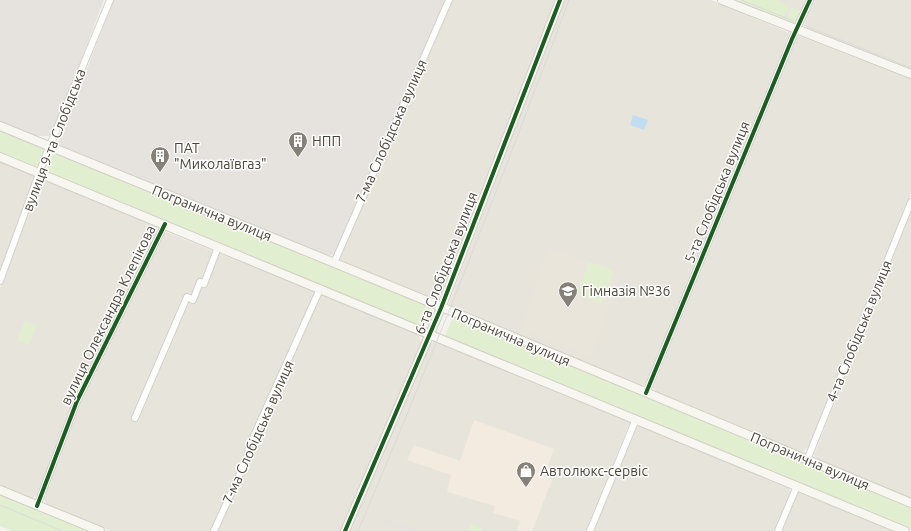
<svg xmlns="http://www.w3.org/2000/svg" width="911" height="531" font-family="Ubuntu,sans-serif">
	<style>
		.residential { fill: #e7e4dc }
		.commercial { fill: #f3ebdf }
		.industrial { fill: #e6e2de }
		.education { fill: #eae5da }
		.green { fill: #e1eecf }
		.parking { fill: #e6e3df }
		.water { fill: #c0ddf1 }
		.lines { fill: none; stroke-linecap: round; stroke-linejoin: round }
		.street-casing { stroke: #d2d0cb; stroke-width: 8 }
		.secondary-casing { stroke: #d3cfc5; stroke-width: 10 }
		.street { stroke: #fdfdfc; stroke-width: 6 }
		.secondary { stroke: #f7f6f1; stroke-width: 8 }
		.tram { stroke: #dbdbda; stroke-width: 1 }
		.cycleway-casing { stroke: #fff; stroke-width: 6 }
		.cycleway { stroke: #1b5e20; stroke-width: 4 }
		.labels { text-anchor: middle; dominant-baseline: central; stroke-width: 3; stroke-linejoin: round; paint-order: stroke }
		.street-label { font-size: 14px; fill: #4b4439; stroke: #fff }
		.poi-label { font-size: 14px; fill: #4b4439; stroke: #fff; text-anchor: start }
	</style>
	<rect width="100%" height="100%" fill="#f4f2ee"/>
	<!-- residential -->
	<g class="residential">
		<polygon points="452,0 555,0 441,294 437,299 432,299 341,262 340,258"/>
		<polygon points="564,0 711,0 790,33 649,380 644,385 640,386 452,308 449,303"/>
		<polygon points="735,0 807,0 796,23 794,23"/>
		<polygon points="813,0 911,0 911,69 806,28 804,23"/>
		<polygon points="799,36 911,79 911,193 809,447 802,452 655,393 653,387 795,39"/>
		<polygon points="0,161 33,175 35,178 0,274"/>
		<polygon points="45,179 157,227 157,232 78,393 38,495 31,499 0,485 0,288 41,183"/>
		<polygon points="911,211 911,498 817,459 814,455"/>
		<polygon points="166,232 416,333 420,338 421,344 340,531 110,531 49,506 45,502 43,496 61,455 60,449 79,403 129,300 161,237"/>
		<polygon points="433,342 438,342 630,422 586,531 349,531 429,345"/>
		<polygon points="638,424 788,487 791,493 775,531 593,531"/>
		<polygon points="798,491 895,531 782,531"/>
	</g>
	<!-- commercial -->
	<polygon class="commercial" points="474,420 554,449 544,476 552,480 532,531 517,531 520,521 493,513 495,506 447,492 451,475 407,460 414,445 460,461"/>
	<!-- industrial -->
	<g class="industrial">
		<polygon points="0,0 104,0 53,133 48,136 33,136 0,122"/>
		<polygon points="114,0 445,0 336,252 332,255 325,256 61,147 58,142 60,137"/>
	</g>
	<!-- education -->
	<polygon class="education" points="547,248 621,271 596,347 594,347 590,358 522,329"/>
	<!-- green -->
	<g class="green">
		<polygon points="737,0 777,0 789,6 783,19"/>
		<polygon points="791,7 802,11 797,21 794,23 786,20"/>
		<polygon points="0,130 45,148 37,168 0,153"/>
		<path d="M 56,154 L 430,306 L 433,313 C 430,321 429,325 420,326 L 51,174 L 48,169 C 47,162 49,156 56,154 Z"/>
		<polygon points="589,262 614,271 601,304 577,294"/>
		<polygon points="453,317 911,507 911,529 445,336"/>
		<polygon points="25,321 37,326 29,345 17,340"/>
		<polygon points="0,493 91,531 11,531 0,526"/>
		<polygon points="471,524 482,528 481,531 468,531"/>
	</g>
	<!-- parking -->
	<polygon class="parking" points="386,518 422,531 404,531 384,524"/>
	<!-- water -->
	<polygon class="water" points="633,115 648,120 644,130 630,125"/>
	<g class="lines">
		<defs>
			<g id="street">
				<polyline points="334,263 449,0"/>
				<polyline points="0,281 44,160 110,0"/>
				<polyline points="646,393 792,39 810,0"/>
				<polyline points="135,418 187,297 193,300 200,282 204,284 218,247"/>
				<polyline points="807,460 911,202"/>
				<polyline points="37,506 77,401 165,224"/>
				<polyline points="214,531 248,456 249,447 320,289"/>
				<polyline points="590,531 636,419"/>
				<polyline points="778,531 797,486"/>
			</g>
			<g id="secondary">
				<polyline points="722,0 911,74"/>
				<polyline points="0,126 420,298 911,503"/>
				<polyline points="0,157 905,531"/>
				<polyline points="0,490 100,531"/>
				<polyline points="345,531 441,308 560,0"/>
			</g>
		</defs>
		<!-- street casing -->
		<use href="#street" class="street-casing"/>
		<!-- secondary casing -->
		<use href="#secondary" class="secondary-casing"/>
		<!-- street -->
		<use href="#street" class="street"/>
		<!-- secondary -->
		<use href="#secondary" class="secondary"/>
		<!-- tram -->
		<g class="tram">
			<polyline points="741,0 911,68"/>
			<polyline points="0,505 62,531"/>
			<path d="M 358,531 C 433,356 502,179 569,0"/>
		</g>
		<defs>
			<g id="cycleway">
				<polyline points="646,393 792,39 810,0"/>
				<polyline points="37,506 77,401 165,224"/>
				<polyline points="345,531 441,308 560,0"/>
			</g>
		</defs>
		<!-- cycleway casing -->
		<use href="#cycleway" class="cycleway-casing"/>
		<!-- cycleway -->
		<use href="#cycleway" class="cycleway"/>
	</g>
	<!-- icons -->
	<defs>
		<symbol id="building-pin" viewBox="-11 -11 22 30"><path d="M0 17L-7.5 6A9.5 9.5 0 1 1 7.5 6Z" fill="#868178" stroke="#fff"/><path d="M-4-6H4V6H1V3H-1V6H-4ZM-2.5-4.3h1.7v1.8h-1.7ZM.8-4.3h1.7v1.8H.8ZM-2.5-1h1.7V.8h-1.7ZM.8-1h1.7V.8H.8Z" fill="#fff"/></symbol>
		<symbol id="school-pin" viewBox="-11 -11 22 30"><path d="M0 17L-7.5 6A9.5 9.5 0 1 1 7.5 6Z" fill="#868178" stroke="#fff"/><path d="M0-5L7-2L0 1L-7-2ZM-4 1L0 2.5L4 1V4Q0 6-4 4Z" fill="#fff"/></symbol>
		<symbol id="shop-pin" viewBox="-11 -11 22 30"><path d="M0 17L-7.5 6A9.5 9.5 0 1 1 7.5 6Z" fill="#868178" stroke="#fff"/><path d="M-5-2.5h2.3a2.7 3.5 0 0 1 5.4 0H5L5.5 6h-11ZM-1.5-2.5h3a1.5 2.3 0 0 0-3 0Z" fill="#fff"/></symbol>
	</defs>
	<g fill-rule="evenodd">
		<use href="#building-pin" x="287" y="130" width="22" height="30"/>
		<use href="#building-pin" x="149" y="145" width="22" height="30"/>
		<use href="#school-pin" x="557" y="280" width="22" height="30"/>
		<use href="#shop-pin" x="515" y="460" width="22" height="30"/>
	</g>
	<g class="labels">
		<!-- street labels -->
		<g class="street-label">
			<text transform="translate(391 131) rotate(-66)">7-ма Слобідська вулиця</text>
			<text transform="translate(54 140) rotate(-69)">вулиця 9-та Слобідська</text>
			<text transform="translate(717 192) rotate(-68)">5-та Слобідська вулиця</text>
			<text transform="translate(212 213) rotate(22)">Погранична вулиця</text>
			<text transform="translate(446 263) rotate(-69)">6-та Слобідська вулиця</text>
			<text transform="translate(108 315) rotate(-64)">вулиця Олександра Клепікова</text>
			<text transform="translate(859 331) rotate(-68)">4-та Слобідська вулиця</text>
			<text transform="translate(511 337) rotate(23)">Погранична вулиця</text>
			<text transform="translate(258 432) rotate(-66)">7-ма Слобідська вулиця</text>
			<text transform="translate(810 461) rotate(23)">Погранична вулиця</text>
		</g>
		<!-- poi labels -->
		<g class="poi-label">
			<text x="312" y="141">НПП</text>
			<text x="174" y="148">ПАТ<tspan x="174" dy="16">"Миколаївгаз"</tspan></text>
			<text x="582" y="291">Гімназія №36</text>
			<text x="540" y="471">Автолюкс-сервіс</text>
		</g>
	</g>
</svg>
